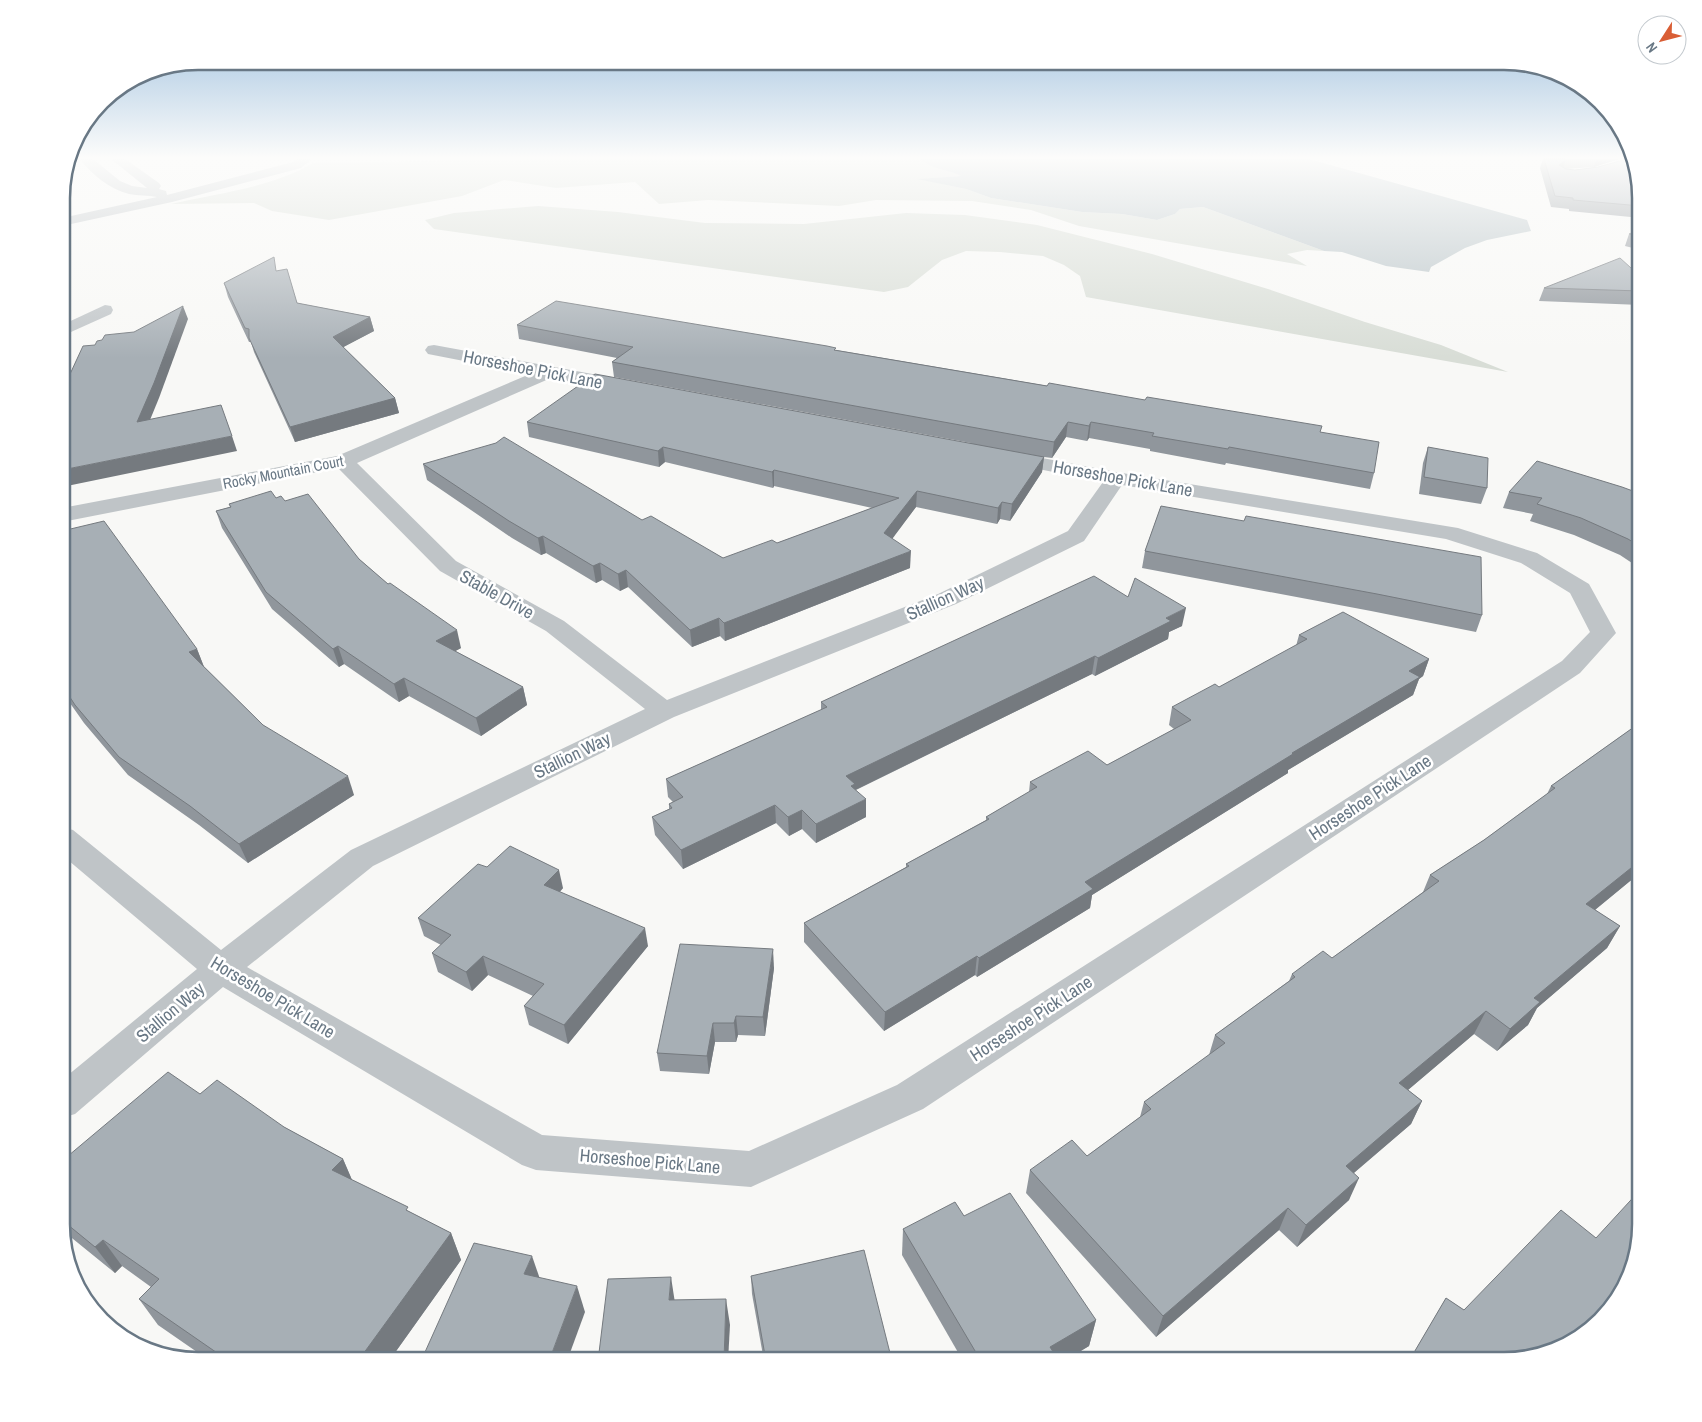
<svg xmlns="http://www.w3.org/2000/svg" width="1702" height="1422" font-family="'Archivo Narrow',sans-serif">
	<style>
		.green { fill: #d8ddd6 }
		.water { fill: #b8c3c7 }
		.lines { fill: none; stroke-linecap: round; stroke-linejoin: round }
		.minor { fill: #bfc4c7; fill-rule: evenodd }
		.wall { fill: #90969c }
		.shaded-wall { fill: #757a7f }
		.building { fill: #a7afb5; stroke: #757a7f }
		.labels { text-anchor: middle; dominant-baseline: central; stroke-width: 5; stroke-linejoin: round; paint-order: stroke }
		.far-street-label { font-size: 15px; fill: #697885; stroke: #fff }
		.street-label { font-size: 18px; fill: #697885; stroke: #fff }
		.rim { fill: none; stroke: #697885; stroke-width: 2.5 }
	</style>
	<rect width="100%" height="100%" fill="#f8f8f6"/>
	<!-- green -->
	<g class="green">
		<path d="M 528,159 L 921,159 C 930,169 950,170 962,176 L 920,179 L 966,189 L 991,198 L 1082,212 L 1122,214 L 1157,220 L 1175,214 L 1180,209 L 1203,207 L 1324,251 L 1307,250 L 1287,254 L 1307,266 L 1079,226 L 1031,210 L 972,201 L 876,200 L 839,206 L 708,200 L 659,204 L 635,182 L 556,188 L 504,180 L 462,196 L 329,220 L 272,211 L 254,203 L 171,204 C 218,193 271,188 313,163 Z"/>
		<polygon points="538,206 618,212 705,223 804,224 906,213 965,215 1037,225 1152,254 1268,289 1365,322 1441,345 1508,372 1086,297 1080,276 1064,265 1043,256 1000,252 966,251 942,260 908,287 884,292 434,229 425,220 454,213"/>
	</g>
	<!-- water -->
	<path class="water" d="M 921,159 L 1309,159 L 1527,220 L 1531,231 L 1487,240 L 1465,248 L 1431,267 L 1429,272 L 1386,266 L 1342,252 L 1324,251 L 1203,207 L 1180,209 L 1175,214 L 1157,220 L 1122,214 L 1082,212 L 991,198 L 966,189 L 917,179 L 961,176 C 948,169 931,170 921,159 Z"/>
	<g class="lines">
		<!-- minor -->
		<g class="minor">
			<path d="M 80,159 L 93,159 L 120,181 L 132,186 L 147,188 L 111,159 L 125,159 L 159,183 L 161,186 L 159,189 L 166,191 L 167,195 L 293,162 L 297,159 L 312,159 L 301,168 L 172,202 L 62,226 L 62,218 L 157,197 C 148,195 138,196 129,194 C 110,189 92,175 80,159 Z"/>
			<polygon points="105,305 111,306 113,310 111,314 62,336 62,325"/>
			<path d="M 434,345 L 625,380 L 632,382 L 634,386 L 632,390 L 625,392 L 551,378 L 357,463 L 456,561 L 564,621 L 667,700 L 938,594 L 1068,531 L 1103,482 L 999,461 L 996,457 L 999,453 L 1006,451 L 1116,472 L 1458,528 L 1537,553 L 1589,584 L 1616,633 L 1580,673 L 923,1109 L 751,1187 L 536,1170 L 522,1165 L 223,987 L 75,1114 L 62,1118 L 62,1080 L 197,969 L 62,855 L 62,827 L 73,830 L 221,950 L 351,850 L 645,709 L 546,631 L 440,571 L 338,468 L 62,522 L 62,508 L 337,456 L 530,374 L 428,354 L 425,350 L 428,346 ZM 1122,485 L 1446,539 L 1521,563 L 1570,593 L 1590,632 L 1562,661 L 897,1085 L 749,1151 L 542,1135 L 247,967 L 373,866 L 674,717 L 956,604 L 1084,541 Z"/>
		</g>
	</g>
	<!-- wall -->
	<g class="wall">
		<polygon points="1543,159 1619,159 1594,167 1565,169 1641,198 1641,218 1569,211 1569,209 1551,207 1540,168"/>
		<polygon points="1641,229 1641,250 1625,246 1629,234"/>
		<polygon points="278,271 297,303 370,317 374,331 343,347 395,398 399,413 295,442 254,352 251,342 249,342 228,297 224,283"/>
		<polygon points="1641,277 1641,305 1539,301 1544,288"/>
		<polygon points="517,325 836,350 1320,432 1374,473 1370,489 1226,463 1225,465 1150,451 1150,449 1089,438 1087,441 1066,437 1052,458 1044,457 1042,472 1010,521 1000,519 997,524 916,507 892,538 910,568 725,641 720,636 692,647 628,587 620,591 602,580 596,583 546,553 541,555 512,538 427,480 423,464 642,520 723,558 777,543 872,508 774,486 773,488 665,462 659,467 529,437 527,422 971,443 614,377 612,362 617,358 519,339"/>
		<polygon points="1428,447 1487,488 1481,504 1419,494 1423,463"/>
		<polygon points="1509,492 1641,494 1641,569 1620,555 1574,535 1530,521 1533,514 1503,508"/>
		<polygon points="276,498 285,501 359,559 461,648 455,651 523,687 527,705 481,736 409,696 399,702 344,664 339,667 272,609 222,528 216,511 230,507 229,504"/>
		<polygon points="1161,506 1482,615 1476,632 1371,611 1142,568 1145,551"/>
		<polygon points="62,531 197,649 204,667 263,725 354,795 248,863 199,825 128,775 84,723 65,696 62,688"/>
		<polygon points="1128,597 1182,626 1169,632 1168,639 1095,676 1092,674 856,790 866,817 816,843 802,829 789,836 776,823 683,869 655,835 652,817 669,809 669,804 673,802 668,797 666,779 821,710 821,702"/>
		<polygon points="1299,635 1429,659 1423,676 1419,679 1413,695 1288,770 1288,773 1092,895 1090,908 977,977 975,975 884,1031 804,942 804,923 906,867 906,864 986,820 986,817 1029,792 1030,782 1107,765 1174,729 1169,725 1172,707 1219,687 1296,646"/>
		<polygon points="1641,722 1641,872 1595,910 1620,926 1607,948 1537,1008 1528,1025 1497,1051 1474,1034 1408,1090 1422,1101 1411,1124 1354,1173 1349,1200 1297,1247 1279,1230 1156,1337 1026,1193 1030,1170 1087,1156 1140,1117 1144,1102 1209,1055 1215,1035 1289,981 1292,974 1332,958 1423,892 1430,875 1484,840 1547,794 1551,786"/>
		<polygon points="487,867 563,888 560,892 648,946 568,1044 529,1025 524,1006 533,996 488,975 472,991 438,972 432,953 441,945 424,936 418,918"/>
		<polygon points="774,968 765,1036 738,1035 736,1042 715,1042 709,1074 660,1071 657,1053"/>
		<polygon points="200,1094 284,1127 343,1159 352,1180 410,1212 451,1233 461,1260 389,1361 210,1361 158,1325 139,1299 151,1287 122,1266 115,1273 62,1230 62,1161"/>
		<polygon points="1641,1138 1641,1153 1634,1148"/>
		<polygon points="964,1216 1096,1320 1089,1346 1064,1361 963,1361 902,1255 903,1229"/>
		<polygon points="1596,1238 1504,1361 1409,1361 1446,1298 1464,1310"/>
		<polygon points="751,1276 892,1361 764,1361 752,1294"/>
	</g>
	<!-- shaded-wall -->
	<g class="shaded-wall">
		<polygon points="1566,159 1563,169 1559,165"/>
		<polygon points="1596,159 1619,159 1594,167"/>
		<polygon points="183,306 188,319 159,398 143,437 137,422"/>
		<polygon points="370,317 374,331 336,351 333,337"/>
		<polygon points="395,398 399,413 295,442 290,427"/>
		<polygon points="1068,422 1066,437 1052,458 1054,442"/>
		<polygon points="1091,422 1089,438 1087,441 1089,426"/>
		<polygon points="232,436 237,451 62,487 62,470"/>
		<polygon points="663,447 665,462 659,467 658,451"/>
		<polygon points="1044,457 1042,472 1010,521 1012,504"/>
		<polygon points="774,470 774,486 773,488 772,472"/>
		<polygon points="917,491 916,507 884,550 884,533"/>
		<polygon points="1002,502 1000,519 997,524 998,508"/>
		<polygon points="543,536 546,553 541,555 538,538"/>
		<polygon points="911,551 910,568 725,641 724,623"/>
		<polygon points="600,563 602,580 596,583 593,566"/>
		<polygon points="626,570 628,587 620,591 618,574"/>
		<polygon points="1186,608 1182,626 1169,632 1168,639 1095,676 1098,658 1166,618"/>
		<polygon points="719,618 720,636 692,647 690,630"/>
		<polygon points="457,630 461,648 441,659 436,641"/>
		<polygon points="338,646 344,664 339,667 333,649"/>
		<polygon points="197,649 204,667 189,652"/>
		<polygon points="1095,656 1092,674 851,792 846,776"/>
		<polygon points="1429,659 1423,676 1419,679 1413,695 1288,770 1288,773 1092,895 1090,908 977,977 979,958 1085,882 1292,753 1409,671"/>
		<polygon points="404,678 409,696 399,702 394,684"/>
		<polygon points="523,687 527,705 481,736 476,718"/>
		<polygon points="348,776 354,795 248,863 239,844"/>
		<polygon points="866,799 866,817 816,843 816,824"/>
		<polygon points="775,805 776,823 683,869 681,850"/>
		<polygon points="802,810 802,829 789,836 788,817"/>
		<polygon points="1641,860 1641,872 1574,927 1586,904"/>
		<polygon points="559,870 563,888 548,904 544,885"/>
		<polygon points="1620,926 1607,948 1537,1008 1528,1025 1497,1051 1510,1029 1534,998"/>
		<polygon points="645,928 648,946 568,1044 564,1025"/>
		<polygon points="773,949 774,968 765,1036 763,1017"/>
		<polygon points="483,956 488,975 472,991 466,972"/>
		<polygon points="977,956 975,975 884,1031 885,1012"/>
		<polygon points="1486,1011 1474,1034 1389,1106 1399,1083"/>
		<polygon points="736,1016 738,1035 736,1042 734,1023"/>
		<polygon points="713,1023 715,1042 709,1074 707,1056"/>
		<polygon points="1422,1101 1411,1124 1336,1188 1346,1166"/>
		<polygon points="343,1159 355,1187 332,1170"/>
		<polygon points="1359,1178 1349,1200 1297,1247 1306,1225"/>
		<polygon points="1288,1208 1279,1230 1156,1337 1163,1316"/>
		<polygon points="451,1233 461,1260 389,1361 358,1361"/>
		<polygon points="103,1240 122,1266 115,1273 95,1247"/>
		<polygon points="532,1256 541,1282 524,1274"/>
		<polygon points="671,1277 675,1303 669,1300"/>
		<polygon points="577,1286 585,1312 567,1361 549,1361"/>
		<polygon points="726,1299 730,1325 728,1361 724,1361"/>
		<polygon points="1096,1320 1089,1346 1064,1361 1047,1361 1050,1347"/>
	</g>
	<!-- building -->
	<g class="building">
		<polygon points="1544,159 1566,159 1559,165 1566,169 1575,170 1598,167 1627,159 1633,159 1641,198 1641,206 1573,200 1573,198 1555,196"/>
		<polygon points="1641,229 1641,237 1629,234"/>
		<polygon points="274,257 276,271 287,269 297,303 370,317 333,337 395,398 290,427 249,338 249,329 245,328 224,283"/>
		<polygon points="1620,258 1641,277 1641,291 1544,288"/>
		<polygon points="556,301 827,346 836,348 834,350 1047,386 1049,383 1145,400 1147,397 1322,426 1320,432 1379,442 1374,473 1229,447 1228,449 1152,436 1154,433 1091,422 1089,426 1068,422 1054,442 612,362 633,347 517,325"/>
		<polygon points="183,306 154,383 137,422 221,405 232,436 62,470 62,388 71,372 83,346 95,345 97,341 102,340 105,335 134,332"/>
		<polygon points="595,374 1044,457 1012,504 1002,502 998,508 917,491 884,533 911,551 724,623 719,618 690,630 626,570 618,574 600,563 593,566 543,536 538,538 509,521 423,464 496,443 504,437 642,520 651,516 723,558 772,540 777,543 899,498 774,470 772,472 663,447 658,451 527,422"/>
		<polygon points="1428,447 1488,458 1487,488 1424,477"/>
		<polygon points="1537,461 1622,487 1641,494 1641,547 1628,539 1581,518 1537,504 1542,498 1509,492"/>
		<polygon points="271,491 276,498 281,496 285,501 308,494 359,559 388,584 390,583 457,630 436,641 523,687 476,718 404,678 394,684 338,646 333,649 266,592 216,511 231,507 229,504"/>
		<polygon points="1161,506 1244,521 1246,516 1481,557 1482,615 1377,594 1145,551"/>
		<polygon points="104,521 197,649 189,652 263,725 348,776 239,844 190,806 119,757 75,705 62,685 62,531"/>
		<polygon points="1094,576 1128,597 1135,578 1186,608 1166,618 1171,621 1098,658 1095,656 846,776 855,784 851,786 866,799 816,824 802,810 788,817 775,805 681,850 652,817 672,808 669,804 683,797 666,779 827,707 821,702"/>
		<polygon points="1343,612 1429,659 1409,671 1420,677 1292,753 1293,754 1085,882 1093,889 979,958 977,956 885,1012 804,923 909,866 906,864 989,819 986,817 1037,787 1030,782 1088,751 1107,765 1191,720 1172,707 1215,684 1219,687 1307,639 1299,635"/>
		<polygon points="1641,722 1641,860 1586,904 1620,926 1534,998 1540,1002 1510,1029 1486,1011 1399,1083 1422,1101 1346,1166 1359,1178 1306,1225 1288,1208 1163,1316 1030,1170 1072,1140 1087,1156 1151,1109 1144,1102 1225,1043 1215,1035 1295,977 1292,974 1323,951 1332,958 1439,881 1430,875 1484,840 1555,788 1551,786"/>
		<polygon points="510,846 559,870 544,885 645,928 564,1025 524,1006 544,984 483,956 466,972 432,953 451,935 418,918 478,864 487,867"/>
		<polygon points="680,944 773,949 763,1017 736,1016 734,1023 713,1023 707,1056 657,1053"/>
		<polygon points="168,1072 200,1094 217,1080 284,1127 343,1159 332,1170 408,1207 406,1210 451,1233 358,1361 220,1361 223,1357 139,1299 159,1279 103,1240 95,1247 62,1220 62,1161"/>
		<polygon points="1641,1189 1641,1224 1630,1276 1607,1314 1556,1350 1504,1361 1409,1361 1446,1298 1464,1310 1561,1210 1596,1238"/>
		<polygon points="1010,1193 1096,1320 1050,1347 1059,1361 981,1361 903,1229 955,1202 964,1216"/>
		<polygon points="474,1243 532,1256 524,1274 577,1286 549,1361 421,1361"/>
		<polygon points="864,1250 892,1361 766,1361 751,1276"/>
		<polygon points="671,1277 669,1300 726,1299 724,1361 598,1361 608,1279"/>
	</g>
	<!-- sky -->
	<linearGradient id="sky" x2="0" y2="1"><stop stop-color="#95badb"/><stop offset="0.44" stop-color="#fcfcfb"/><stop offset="1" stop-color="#fcfcfb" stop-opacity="0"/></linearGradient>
	<rect width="1702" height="358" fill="url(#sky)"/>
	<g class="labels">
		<!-- far-street labels -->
		<g class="far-street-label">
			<text transform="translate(283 472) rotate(-11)">Rocky Mountain Court</text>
		</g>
		<!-- street labels -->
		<g class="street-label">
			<text transform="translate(533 369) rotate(11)">Horseshoe Pick Lane</text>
			<text transform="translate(1123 478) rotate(10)">Horseshoe Pick Lane</text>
			<text transform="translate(497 594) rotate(29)">Stable Drive</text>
			<text transform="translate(945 598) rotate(-24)">Stallion Way</text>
			<text transform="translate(572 755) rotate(-26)">Stallion Way</text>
			<text transform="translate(1370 797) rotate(-33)">Horseshoe Pick Lane</text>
			<text transform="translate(273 997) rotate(31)">Horseshoe Pick Lane</text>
			<text transform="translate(170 1012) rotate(-40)">Stallion Way</text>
			<text transform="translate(1031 1018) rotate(-33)">Horseshoe Pick Lane</text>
			<text transform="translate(650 1161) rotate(5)">Horseshoe Pick Lane</text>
		</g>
	</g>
	<!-- crop -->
	<path d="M0 0H1702V1422H0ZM198 70H1504A128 128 0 0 1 1632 198V1224A128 128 0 0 1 1504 1352H198A128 128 0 0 1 70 1224V198A128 128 0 0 1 198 70Z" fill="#fff" fill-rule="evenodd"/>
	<path class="rim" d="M198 70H1504A128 128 0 0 1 1632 198V1224A128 128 0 0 1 1504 1352H198A128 128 0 0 1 70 1224V198A128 128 0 0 1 198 70Z"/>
	<!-- north arrow -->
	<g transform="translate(1662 40) rotate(234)"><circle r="24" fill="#ffffff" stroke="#c3c9ce"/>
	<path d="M0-4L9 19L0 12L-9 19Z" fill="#d95e35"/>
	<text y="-8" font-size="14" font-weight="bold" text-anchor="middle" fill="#697885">N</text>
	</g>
</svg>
